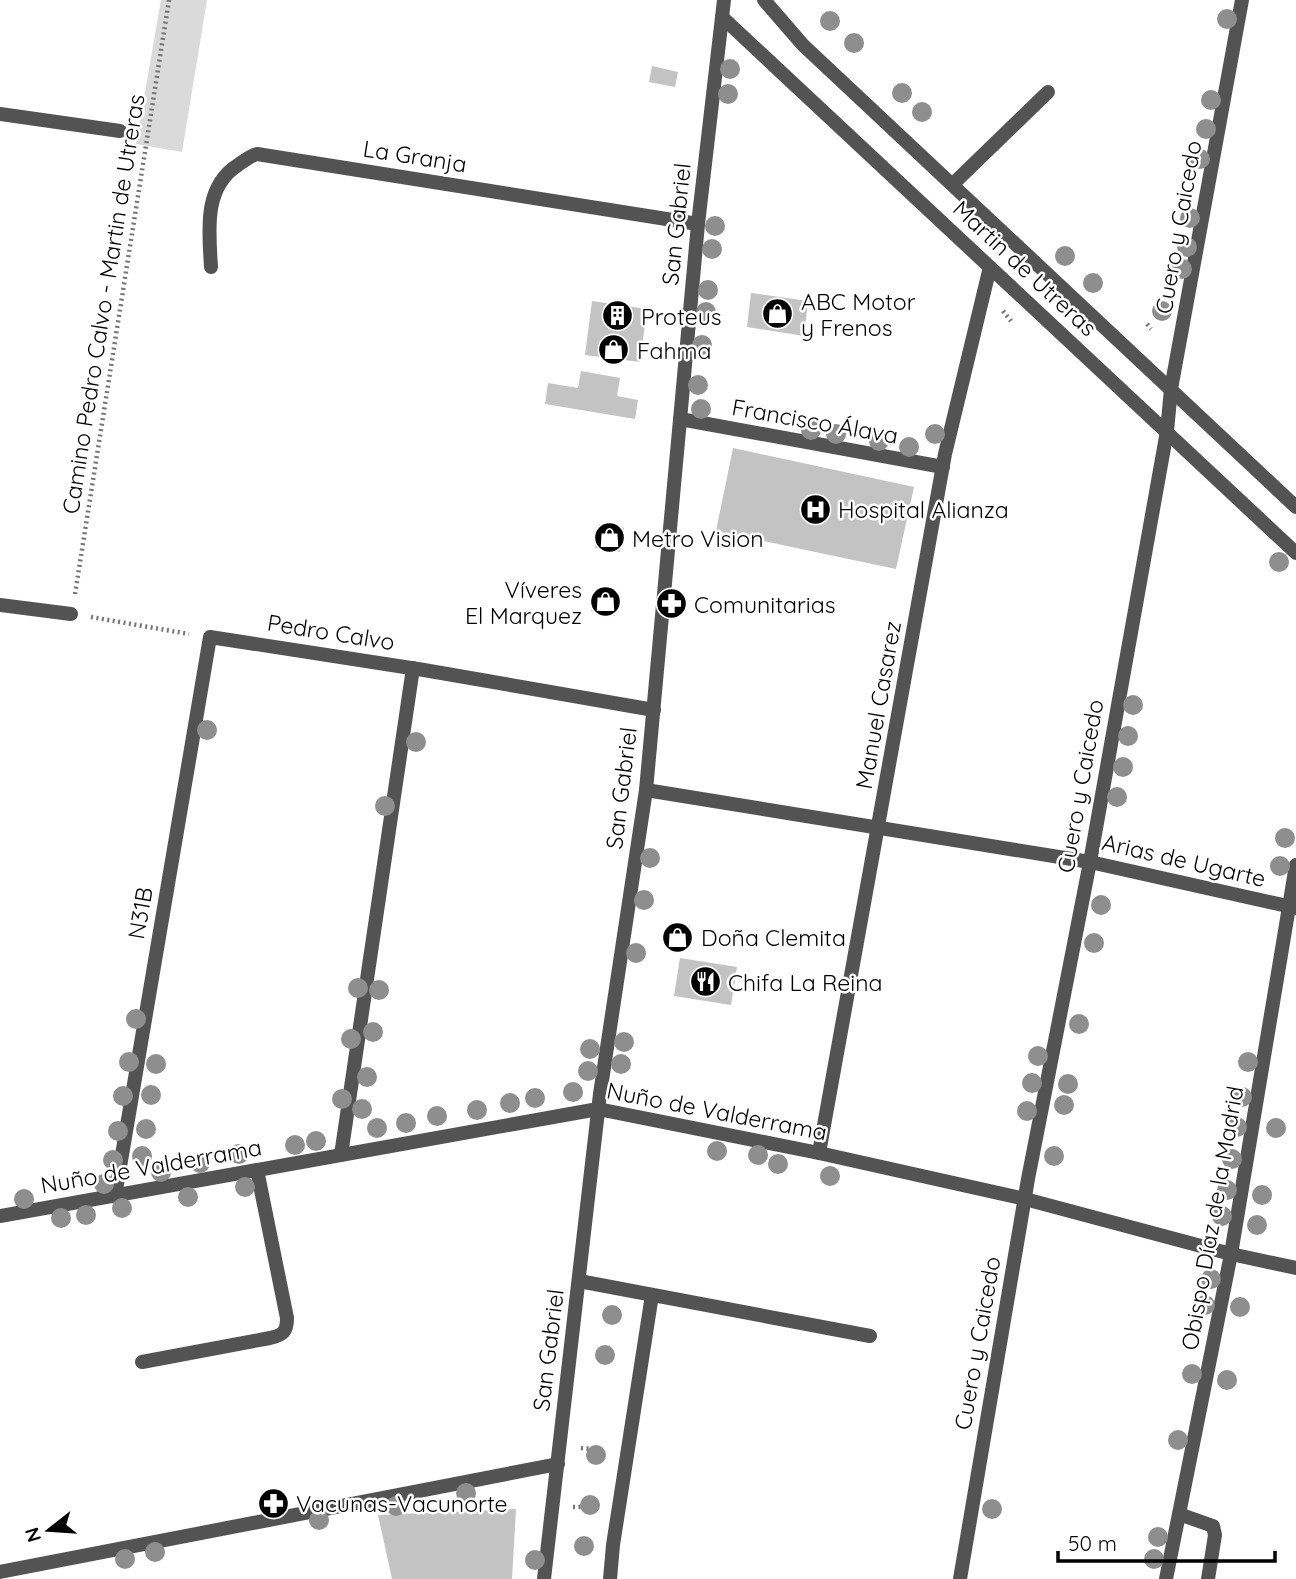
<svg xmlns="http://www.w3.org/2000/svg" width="1296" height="1579" font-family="Quicksand,sans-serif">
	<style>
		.green { fill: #dadada }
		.building { fill: #c3c3c3 }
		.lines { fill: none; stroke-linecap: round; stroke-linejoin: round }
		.path { stroke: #757575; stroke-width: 4.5; stroke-dasharray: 2 3.5; stroke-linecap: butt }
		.service { stroke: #535353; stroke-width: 14 }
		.pedestrian { stroke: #535353; stroke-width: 14 }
		.minor { stroke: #535353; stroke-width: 14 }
		.tree { fill: #8e8e8e }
		.labels { text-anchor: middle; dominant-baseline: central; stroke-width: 5; stroke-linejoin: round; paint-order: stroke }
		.street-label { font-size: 23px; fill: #000; stroke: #fff }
		.poi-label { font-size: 23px; fill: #000; stroke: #fff; text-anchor: start }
	</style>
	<rect width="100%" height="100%" fill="#fff"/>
	<!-- green -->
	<polygon class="green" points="161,0 207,0 182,152 136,144"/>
	<!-- building -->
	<g class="building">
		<polygon points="652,66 678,72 675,87 649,82"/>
		<polygon points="751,293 808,301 804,336 747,327"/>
		<polygon points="592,301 647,309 640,362 585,355"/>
		<polygon points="581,371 620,378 617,396 638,400 635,419 545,404 548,383 578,388"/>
		<polygon points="733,448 914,487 896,569 716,531"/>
		<polygon points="599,524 624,528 620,552 595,548"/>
		<polygon points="596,588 619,593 615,616 591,611"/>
		<polygon points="671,922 690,926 684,952 665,948"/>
		<polygon points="680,958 737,967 731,1005 674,996"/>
		<polygon points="516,1509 512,1579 392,1579 378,1515"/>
	</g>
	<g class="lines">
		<!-- path -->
		<g class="path">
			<polyline points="1003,311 1011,321"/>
			<polyline points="1147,324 1151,329"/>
			<polyline points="75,594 169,0"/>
			<polyline points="91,617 189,634"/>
			<polyline points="581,1448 591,1449"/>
			<polyline points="573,1507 584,1507"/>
		</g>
		<!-- service -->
		<g class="service">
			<polyline points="579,1281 870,1336"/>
			<path d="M 142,1362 L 270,1338 C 283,1335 287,1332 287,1318 L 257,1170"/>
			<polyline points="610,1579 613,1545 652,1295"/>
		</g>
		<!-- pedestrian -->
		<polyline class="pedestrian" points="0,605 71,614"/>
		<!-- minor -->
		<g class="minor">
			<polyline points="764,0 803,45 1296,507"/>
			<polyline points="722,17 1296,553"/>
			<polyline points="0,114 120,131"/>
			<polyline points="953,184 1048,92"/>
			<path d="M 211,267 C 209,232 203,187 238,165 C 244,161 250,156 257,154 L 698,224"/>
			<polyline points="680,419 943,467"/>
			<polyline points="646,790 1090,862 1296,908"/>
			<polyline points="819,1153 945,454 990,267"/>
			<polyline points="341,1155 413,668"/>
			<polyline points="115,1196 210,637 424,670 654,710"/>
			<polyline points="0,1216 598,1109 819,1153 1025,1199 1231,1254 1296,1268"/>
			<polyline points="1179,1514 1213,1526 1215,1535 1208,1579"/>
			<polyline points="0,1572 558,1464"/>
			<polyline points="544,1579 600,1094 646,790 698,224 724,0"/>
			<polyline points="960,1579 1028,1179 1090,862 1167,431 1171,389 1242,0"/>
			<polyline points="1166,1579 1231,1254 1296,865"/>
		</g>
	</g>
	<!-- trees -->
	<g class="tree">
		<circle cx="1227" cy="19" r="10"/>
		<circle cx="830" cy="21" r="10"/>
		<circle cx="854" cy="43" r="10"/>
		<circle cx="730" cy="69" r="10"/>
		<circle cx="902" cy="93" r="10"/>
		<circle cx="728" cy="94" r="10"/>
		<circle cx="1211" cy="100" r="10"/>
		<circle cx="922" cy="112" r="10"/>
		<circle cx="1206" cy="129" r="10"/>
		<circle cx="1200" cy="159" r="10"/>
		<circle cx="1190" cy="218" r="10"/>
		<circle cx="715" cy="226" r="10"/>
		<circle cx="1187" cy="247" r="10"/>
		<circle cx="712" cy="249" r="10"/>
		<circle cx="1065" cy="256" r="10"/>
		<circle cx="1182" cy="269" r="10"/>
		<circle cx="1093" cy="283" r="10"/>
		<circle cx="708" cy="290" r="10"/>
		<circle cx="1162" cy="311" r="10"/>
		<circle cx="706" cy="312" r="10"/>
		<circle cx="702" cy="345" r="10"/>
		<circle cx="698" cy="385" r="10"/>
		<circle cx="701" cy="409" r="10"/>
		<circle cx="811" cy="430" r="10"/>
		<circle cx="836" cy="434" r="10"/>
		<circle cx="935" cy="434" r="10"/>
		<circle cx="879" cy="441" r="10"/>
		<circle cx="909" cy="447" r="10"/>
		<circle cx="1279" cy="562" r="10"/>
		<circle cx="1133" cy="705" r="10"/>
		<circle cx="207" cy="730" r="10"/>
		<circle cx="1128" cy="736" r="10"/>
		<circle cx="416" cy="742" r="10"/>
		<circle cx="1123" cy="767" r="10"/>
		<circle cx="1117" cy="797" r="10"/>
		<circle cx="385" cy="806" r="10"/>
		<circle cx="1285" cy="838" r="10"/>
		<circle cx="650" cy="858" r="10"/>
		<circle cx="1280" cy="866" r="10"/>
		<circle cx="644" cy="900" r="10"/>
		<circle cx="1101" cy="905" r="10"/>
		<circle cx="1094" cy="943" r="10"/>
		<circle cx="636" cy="953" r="10"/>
		<circle cx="358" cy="988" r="10"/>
		<circle cx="379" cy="990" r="10"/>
		<circle cx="136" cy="1019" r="10"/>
		<circle cx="1079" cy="1024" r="10"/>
		<circle cx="373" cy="1032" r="10"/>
		<circle cx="351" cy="1039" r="10"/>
		<circle cx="624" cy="1042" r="10"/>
		<circle cx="590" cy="1049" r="10"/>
		<circle cx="1038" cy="1056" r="10"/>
		<circle cx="129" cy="1062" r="10"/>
		<circle cx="1248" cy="1062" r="10"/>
		<circle cx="156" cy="1064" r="10"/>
		<circle cx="621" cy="1064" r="10"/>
		<circle cx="588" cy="1071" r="10"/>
		<circle cx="367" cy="1077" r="10"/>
		<circle cx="1032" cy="1083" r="10"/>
		<circle cx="1068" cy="1084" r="10"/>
		<circle cx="573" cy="1092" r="10"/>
		<circle cx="151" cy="1095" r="10"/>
		<circle cx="123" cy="1096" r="10"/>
		<circle cx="1242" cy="1097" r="10"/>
		<circle cx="535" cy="1098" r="10"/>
		<circle cx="342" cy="1099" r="10"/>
		<circle cx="510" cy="1103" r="10"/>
		<circle cx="1064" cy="1105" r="10"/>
		<circle cx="362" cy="1109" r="10"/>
		<circle cx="477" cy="1110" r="10"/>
		<circle cx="1027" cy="1111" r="10"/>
		<circle cx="437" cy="1116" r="10"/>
		<circle cx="406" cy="1123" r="10"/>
		<circle cx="1237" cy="1127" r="10"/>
		<circle cx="377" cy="1128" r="10"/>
		<circle cx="1276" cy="1128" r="10"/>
		<circle cx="146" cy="1129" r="10"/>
		<circle cx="118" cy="1131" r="10"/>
		<circle cx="316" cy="1141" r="10"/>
		<circle cx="295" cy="1145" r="10"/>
		<circle cx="717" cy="1151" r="10"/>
		<circle cx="239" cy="1154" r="10"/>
		<circle cx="758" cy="1155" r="10"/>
		<circle cx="142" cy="1156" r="10"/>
		<circle cx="1054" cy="1156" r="10"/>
		<circle cx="1232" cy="1159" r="10"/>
		<circle cx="113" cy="1160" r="10"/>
		<circle cx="200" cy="1163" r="10"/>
		<circle cx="778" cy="1164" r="10"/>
		<circle cx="161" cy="1172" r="10"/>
		<circle cx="830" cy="1176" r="10"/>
		<circle cx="104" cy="1184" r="10"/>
		<circle cx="245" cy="1187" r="10"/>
		<circle cx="1227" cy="1190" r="10"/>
		<circle cx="1262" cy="1195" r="10"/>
		<circle cx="188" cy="1197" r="10"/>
		<circle cx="24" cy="1199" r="10"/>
		<circle cx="122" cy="1208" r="10"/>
		<circle cx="86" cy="1215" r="10"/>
		<circle cx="1222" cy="1216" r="10"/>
		<circle cx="61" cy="1218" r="10"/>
		<circle cx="1257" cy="1225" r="10"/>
		<circle cx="1211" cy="1279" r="10"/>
		<circle cx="1205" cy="1305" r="10"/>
		<circle cx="1240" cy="1307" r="10"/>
		<circle cx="612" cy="1315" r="10"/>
		<circle cx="605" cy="1355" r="10"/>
		<circle cx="1192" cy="1374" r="10"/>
		<circle cx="1227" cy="1380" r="10"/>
		<circle cx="1178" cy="1440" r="10"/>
		<circle cx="596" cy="1455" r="10"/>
		<circle cx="466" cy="1493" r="10"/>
		<circle cx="590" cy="1505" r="10"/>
		<circle cx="396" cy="1506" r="10"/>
		<circle cx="992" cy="1509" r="10"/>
		<circle cx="319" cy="1520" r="10"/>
		<circle cx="1158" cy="1537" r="10"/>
		<circle cx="584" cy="1546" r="10"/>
		<circle cx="155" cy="1552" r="10"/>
		<circle cx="125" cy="1559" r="10"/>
		<circle cx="1154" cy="1559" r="10"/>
		<circle cx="535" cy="1560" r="10"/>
	</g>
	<!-- icons -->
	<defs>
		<symbol id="shop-disc" viewBox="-11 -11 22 22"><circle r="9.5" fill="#000" stroke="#fff"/><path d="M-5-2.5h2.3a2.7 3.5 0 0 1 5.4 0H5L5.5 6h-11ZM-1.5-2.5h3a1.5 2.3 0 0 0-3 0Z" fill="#fff"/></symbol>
		<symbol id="building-disc" viewBox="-11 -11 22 22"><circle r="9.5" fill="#000" stroke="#fff"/><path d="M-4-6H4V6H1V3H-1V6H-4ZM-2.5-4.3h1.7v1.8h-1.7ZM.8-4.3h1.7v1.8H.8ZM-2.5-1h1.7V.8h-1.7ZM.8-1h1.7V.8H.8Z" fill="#fff"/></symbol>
		<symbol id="hospital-disc" viewBox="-11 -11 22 22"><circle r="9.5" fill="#000" stroke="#fff"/><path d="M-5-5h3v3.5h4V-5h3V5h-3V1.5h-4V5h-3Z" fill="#fff"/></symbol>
		<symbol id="pharmacy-disc" viewBox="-11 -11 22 22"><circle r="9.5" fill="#000" stroke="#fff"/><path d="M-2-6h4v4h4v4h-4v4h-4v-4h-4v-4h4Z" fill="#fff"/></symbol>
		<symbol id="restaurant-disc" viewBox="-11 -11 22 22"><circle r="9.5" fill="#000" stroke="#fff"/><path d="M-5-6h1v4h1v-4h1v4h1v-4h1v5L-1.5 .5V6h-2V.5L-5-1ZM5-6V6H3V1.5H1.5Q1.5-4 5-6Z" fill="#fff"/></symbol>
	</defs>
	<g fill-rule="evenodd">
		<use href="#shop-disc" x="760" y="296" width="35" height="35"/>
		<use href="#building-disc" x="600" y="298" width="35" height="35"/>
		<use href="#shop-disc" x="596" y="332" width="35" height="35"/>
		<use href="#hospital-disc" x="798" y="492" width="35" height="35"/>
		<use href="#shop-disc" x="592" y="520" width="35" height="35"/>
		<use href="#shop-disc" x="588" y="584" width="35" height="35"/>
		<use href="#pharmacy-disc" x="654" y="586" width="35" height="35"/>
		<use href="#shop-disc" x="660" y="920" width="35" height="35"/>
		<use href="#restaurant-disc" x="688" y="964" width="35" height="35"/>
		<use href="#pharmacy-disc" x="256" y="1486" width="35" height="35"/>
	</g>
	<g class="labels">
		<!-- street labels -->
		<g class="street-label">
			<text transform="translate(415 156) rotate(9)">La Granja</text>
			<text transform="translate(676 224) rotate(-84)">San Gabriel</text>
			<text transform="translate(1178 227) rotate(-80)">Cuero y Caicedo</text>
			<text transform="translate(1025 268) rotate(43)">Martin de Utreras</text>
			<text transform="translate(103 304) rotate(-81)">Camino Pedro Calvo - Martin de Utreras</text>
			<text transform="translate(815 421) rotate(10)">Francisco Álava</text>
			<text transform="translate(331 632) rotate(9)">Pedro Calvo</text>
			<text transform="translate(878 705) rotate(-80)">Manuel Casarez</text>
			<text transform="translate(1080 786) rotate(-80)">Cuero y Caicedo</text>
			<text transform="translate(621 788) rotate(-83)">San Gabriel</text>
			<text transform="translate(1184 860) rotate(13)">Arias de Ugarte</text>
			<text transform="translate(140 913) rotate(-80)">N31B</text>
			<text transform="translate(717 1111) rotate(11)">Nuño de Valderrama</text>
			<text transform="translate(151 1166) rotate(-10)">Nuño de Valderrama</text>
			<text transform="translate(1212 1218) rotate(-80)">Obispo Díaz de la Madrid</text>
			<text transform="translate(977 1343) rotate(-80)">Cuero y Caicedo</text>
			<text transform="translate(548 1350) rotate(-83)">San Gabriel</text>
		</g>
		<!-- poi labels -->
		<g class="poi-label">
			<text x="801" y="301">ABC Motor<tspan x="801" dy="26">y Frenos</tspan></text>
			<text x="641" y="316">Proteus</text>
			<text x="637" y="350">Fahma</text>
			<text x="838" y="509">Hospital Alianza</text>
			<text x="632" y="538">Metro Vision</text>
			<text x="582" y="589" text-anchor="end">Víveres<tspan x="582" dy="26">El Marquez</tspan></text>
			<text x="694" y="604">Comunitarias</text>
			<text x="701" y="937">Doña Clemita</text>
			<text x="728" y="982">Chifa La Reina</text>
			<text x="296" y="1503">Vacunas-Vacunorte</text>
		</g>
	</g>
	<!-- north arrow -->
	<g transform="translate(49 1530) rotate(253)" stroke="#ffffff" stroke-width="5" paint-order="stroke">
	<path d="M0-5L12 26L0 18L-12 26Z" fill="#000000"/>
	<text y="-10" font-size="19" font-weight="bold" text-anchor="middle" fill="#000000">N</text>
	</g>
	<!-- scale -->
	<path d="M1058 1551v10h217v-10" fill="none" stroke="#000000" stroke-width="3.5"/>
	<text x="1068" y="1551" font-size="21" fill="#000000" stroke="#ffffff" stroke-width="5" paint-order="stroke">50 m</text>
</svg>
